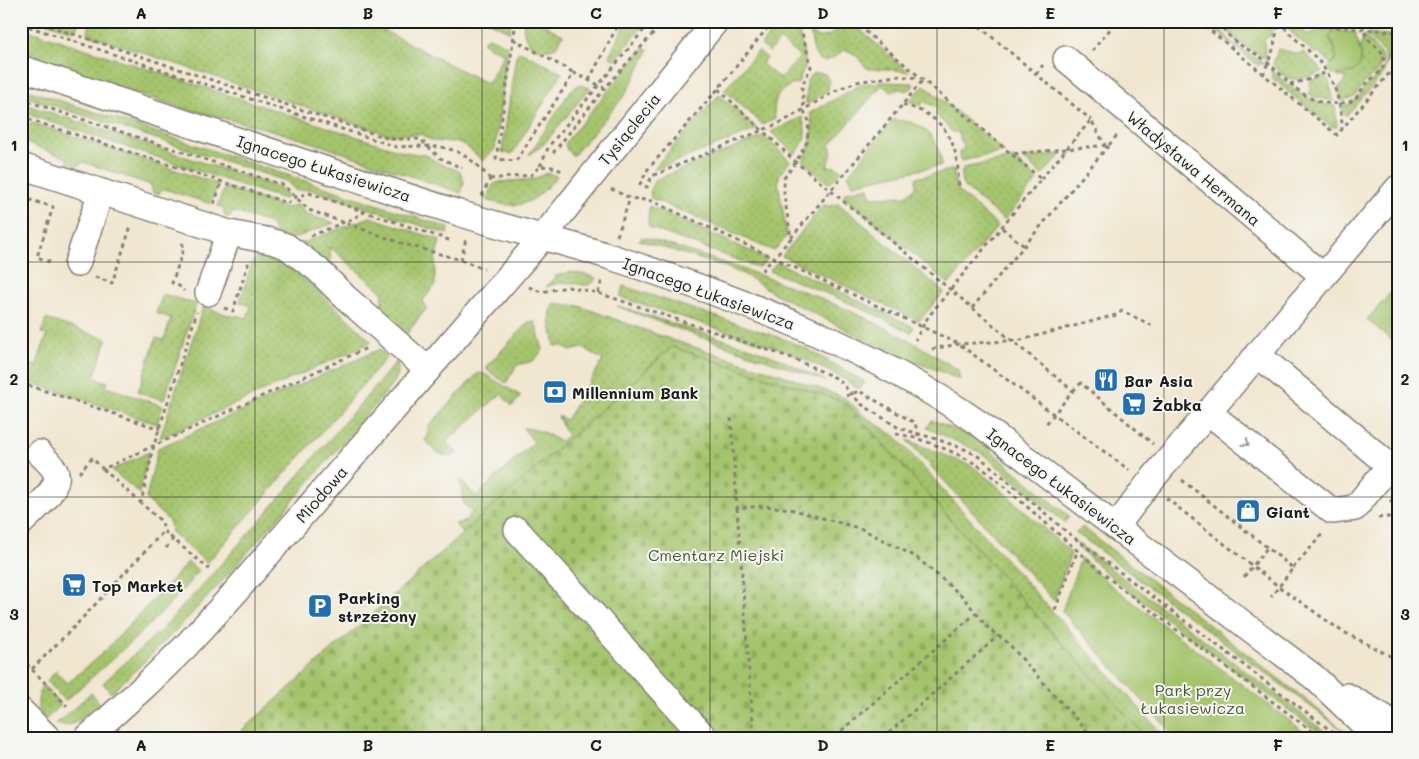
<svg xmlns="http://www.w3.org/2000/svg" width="1419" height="759" font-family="Mali,sans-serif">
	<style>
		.grass { fill: url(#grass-dots); stroke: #607044 }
		.cemetery { fill: url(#cemetery-stones); stroke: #607044 }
		.park { fill: #a4c46c; stroke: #607044 }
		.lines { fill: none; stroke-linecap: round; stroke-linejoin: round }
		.minor-casing { stroke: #868176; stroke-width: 28 }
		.path { stroke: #868176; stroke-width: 3; stroke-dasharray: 4 4; stroke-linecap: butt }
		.minor { stroke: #fff; stroke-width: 25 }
		.oneway { stroke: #999 }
		.grid { fill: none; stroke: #1c1c1c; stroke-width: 1; stroke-opacity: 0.55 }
		.labels { text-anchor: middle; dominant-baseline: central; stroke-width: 4; stroke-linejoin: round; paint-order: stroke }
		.street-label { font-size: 16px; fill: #1c1c1c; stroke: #f6f6f2 }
		.poi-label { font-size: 16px; font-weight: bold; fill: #1c1c1c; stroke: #f6f6f2; text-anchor: start }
		.park-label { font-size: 16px; fill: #4c5738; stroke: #f6f6f2 }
		.neatline { fill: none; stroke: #1c1c1c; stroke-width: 2 }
		.grid-label { font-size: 16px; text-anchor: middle; font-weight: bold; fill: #1c1c1c }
	</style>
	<defs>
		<pattern id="grass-dots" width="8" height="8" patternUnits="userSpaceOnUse" patternTransform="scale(1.25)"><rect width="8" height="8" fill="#a4c46c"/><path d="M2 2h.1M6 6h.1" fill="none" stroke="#8da85d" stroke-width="1.8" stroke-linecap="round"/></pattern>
		<pattern id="cemetery-stones" width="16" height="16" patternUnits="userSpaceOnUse" patternTransform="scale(1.25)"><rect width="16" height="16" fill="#a4c46c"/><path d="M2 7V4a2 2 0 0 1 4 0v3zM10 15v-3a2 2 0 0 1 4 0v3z" fill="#8da85d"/></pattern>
	</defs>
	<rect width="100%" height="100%" fill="#f6f6f2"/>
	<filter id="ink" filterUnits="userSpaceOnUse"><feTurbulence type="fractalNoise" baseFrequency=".02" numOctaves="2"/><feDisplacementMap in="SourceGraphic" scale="10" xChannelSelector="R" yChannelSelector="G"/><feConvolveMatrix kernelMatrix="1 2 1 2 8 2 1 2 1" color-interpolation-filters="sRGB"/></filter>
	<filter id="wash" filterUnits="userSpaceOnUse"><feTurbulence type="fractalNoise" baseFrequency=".0096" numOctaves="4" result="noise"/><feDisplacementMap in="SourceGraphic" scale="20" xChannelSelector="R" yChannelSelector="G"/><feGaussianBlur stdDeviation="1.12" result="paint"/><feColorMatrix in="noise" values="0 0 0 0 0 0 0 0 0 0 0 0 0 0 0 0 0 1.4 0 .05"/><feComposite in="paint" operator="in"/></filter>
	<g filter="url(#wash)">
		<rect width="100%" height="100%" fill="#f1e6cf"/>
		<!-- grass -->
		<g class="grass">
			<polygon points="42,21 79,21 78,26 72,31"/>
			<path d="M 91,21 L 365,21 L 488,84 L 504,54 L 483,43 L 485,39 L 489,37 L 508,46 L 495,149 L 483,161 C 477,156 471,149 464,145 C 449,137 437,148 421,134 L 389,135 L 87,34 Z"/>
			<polygon points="488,21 511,21 510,32"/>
			<path d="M 524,21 L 537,21 L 563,35 L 556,47 C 537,55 520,42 524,21 Z"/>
			<polygon points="627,21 647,21 615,60 609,56"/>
			<path d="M 780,21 L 796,21 L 806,63 L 798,83 C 779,88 772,98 775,118 L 763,125 L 724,90 L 758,51 L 766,57 L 762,64 L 780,79 L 800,57 L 780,40 L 769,52 L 761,45 Z"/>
			<path d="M 837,21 L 850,21 L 909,72 L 887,69 L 868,69 C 859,61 857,52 844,50 C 840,52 836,57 831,59 C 814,68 812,44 811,34 L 819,37 L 829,36 L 835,30 Z"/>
			<path d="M 1221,21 L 1230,21 C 1244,41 1256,21 1272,28 L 1271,36 L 1268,36 L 1264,41 L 1265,52 L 1267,56 L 1266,59 L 1234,39 Z"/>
			<path d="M 1283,21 L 1288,21 L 1301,27 L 1302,31 L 1307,34 L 1316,32 L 1318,29 L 1334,30 L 1330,38 C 1332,47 1342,58 1331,64 L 1318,52 L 1315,54 L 1293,34 Z"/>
			<polygon points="21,28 404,152 426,155 442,165 460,171 464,182 461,193 311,142 271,130 182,108 68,71 21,48"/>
			<polygon points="1213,28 1217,28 1220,31 1222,31 1233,44 1264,63 1257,65"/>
			<path d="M 1368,33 L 1398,36 L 1398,55 L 1392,53 L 1384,69 L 1385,72 L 1346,116 L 1343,113 L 1342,106 C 1358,102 1357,97 1366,86 C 1376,76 1390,70 1384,53 L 1369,37 Z"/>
			<polygon points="1364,35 1381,55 1383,60 1377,72 1365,82 1354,97 1341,101 1338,88 1343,84 1346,77 1338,77 1337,75 1342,75 1361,55 1359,47 1361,46"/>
			<polygon points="643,49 648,50 646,56 625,95 573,156 567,150 565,144 569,138"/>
			<path d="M 1278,49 L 1298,54 L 1304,52 L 1323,72 C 1313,75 1298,82 1288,78 C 1282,76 1277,69 1273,65 Z"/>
			<polygon points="519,52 522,52 562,73 512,154 502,152 516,55"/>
			<path d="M 1271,69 C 1290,88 1308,103 1335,106 L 1337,127 L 1330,126 L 1272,78 Z"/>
			<polygon points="817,73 825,74 829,81 828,90 808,104 806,103 807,81 811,75"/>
			<polygon points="1325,75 1329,82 1334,101 1318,98 1308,94 1311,86 1309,82"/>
			<path d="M 881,82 L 913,83 L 913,87 L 907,91 L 899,89 L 891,92 L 882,85 L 830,145 C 833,154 831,158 827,166 L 835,167 L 842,170 L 830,183 L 825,181 L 803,162 C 811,144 815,132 810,113 L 862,84 Z"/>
			<polygon points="579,85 590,88 543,145 529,155 571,90"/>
			<polygon points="924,85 1005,152 961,161 959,152 964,149 958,132 952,132 936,114 937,108 923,101 921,106 909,101"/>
			<polygon points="21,88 449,228 447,234 309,189 296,191 286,181 21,95"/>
			<polygon points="719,95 758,129 654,170 656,166"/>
			<polygon points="21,103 280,188 289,196 283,199 21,112"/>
			<path d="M 802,117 C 807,133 807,140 795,154 L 771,132 Z"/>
			<polygon points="33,123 218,184 211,204 164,189 158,194 153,193 151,185 83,162 75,168 68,165 67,158 21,141 23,126"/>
			<polygon points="764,136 790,161 780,174 778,181 787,236 774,251 651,198 650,190 655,180"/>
			<polygon points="1062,154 1042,175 1022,158"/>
			<path d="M 1014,158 L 1034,177 L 1037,181 L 1004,220 L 964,187 C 960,181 961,175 963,168 Z"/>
			<polygon points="955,169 954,179 959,192 998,226 949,284 843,196 846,192 869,187 871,197 906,196 916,187 916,178"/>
			<path d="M 546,173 L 557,176 C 533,204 522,211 486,200 L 493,185 L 499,182 L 535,179 Z"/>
			<polygon points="225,187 287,208 298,204 305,214 334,223 289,240 275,233 269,223 234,212 229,217 225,217 223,208 217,206"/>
			<polygon points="839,204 944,292 919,321 782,256 823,205 830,206"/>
			<polygon points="649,206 768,259 761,266 757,267 650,228 648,225"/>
			<polygon points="370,217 440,240 435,260 435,285 422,302 427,308 405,336 381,311 383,293 330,247 331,264 329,266 300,244"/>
			<path d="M 642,237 L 647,238 C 755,272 864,307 958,370 L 960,380 L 940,371 L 902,358 L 772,292 L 747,276 L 726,267 L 639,240 Z"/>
			<path d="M 261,257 C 274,257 289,266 300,274 L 372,342 L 160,438 L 203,307 L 235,317 L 236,315 L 247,318 L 251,306 L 240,302 L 252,263 L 256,258 Z"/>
			<path d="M 777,262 L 914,327 L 911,333 C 865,308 817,289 769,271 Z"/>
			<path d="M 570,272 L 587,275 L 597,278 C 589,289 582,284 571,283 C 562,282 554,284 546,287 L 556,276 Z"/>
			<polygon points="623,286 784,339 807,349 865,382 861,388 855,387 844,379 790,352 620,297"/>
			<polygon points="163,294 196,304 164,400 138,392 156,338 164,340 171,318 156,313"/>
			<path d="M 556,303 L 579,306 L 675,341 L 777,373 L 845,398 L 864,416 L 895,436 L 1166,738 L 1147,738 L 845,402 L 672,347 L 463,533 L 455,524 L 465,521 L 472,512 L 464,504 L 460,480 L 476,496 L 534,442 L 523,428 C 537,429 548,433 560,442 L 568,435 L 564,430 L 558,416 L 566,420 L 603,360 L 583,348 L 570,351 L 563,346 L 555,346 C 553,332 545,313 556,303 Z"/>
			<path d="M 617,306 L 751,348 L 780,359 L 825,381 C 756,355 686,333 617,306 Z"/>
			<polygon points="46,319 107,339 94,378 108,382 106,387 163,406 157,424 21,379 21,362 36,366 47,335 41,333"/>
			<polygon points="528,322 535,322 543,350 533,361 517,365 506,383 487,370 487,366"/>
			<polygon points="380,349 388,356 207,563 171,532 170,522 146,499 158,448"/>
			<path d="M 397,361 C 400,375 396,381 387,391 C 298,494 212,601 111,693 L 103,683 L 160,631 L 200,588 L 258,523 Z"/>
			<path d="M 478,373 L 485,374 L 521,396 L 512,406 L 501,394 L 446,442 L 458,453 C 444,462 435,450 425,441 L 429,434 L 427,431 L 428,427 Z"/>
			<polygon points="932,420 975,438 1069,516 1065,523 982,453 927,428"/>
			<polygon points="907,440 972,466 995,484 1071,553 1054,601"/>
			<polygon points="149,452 139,493 112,470"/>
			<polygon points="1082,527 1304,698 1349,735 1076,533"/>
			<polygon points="1076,542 1333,738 1326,738 1117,582 1082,551"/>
			<path d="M 188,562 L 199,571 C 159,620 111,660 65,701 L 47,681 L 56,671 L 68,683 L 107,649 Z"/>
			<path d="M 43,685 L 61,705 L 45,720 C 35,709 37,698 43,685 Z"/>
			<path d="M 91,693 L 100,703 C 88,714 74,730 56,724 Z"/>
		</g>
		<!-- cemetery -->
		<polygon class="cemetery" points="672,347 845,402 1147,738 247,738 241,731"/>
		<!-- park -->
		<g class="park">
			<path d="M 1334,30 L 1356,33 C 1355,41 1361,48 1361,56 C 1362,72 1345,76 1332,74 L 1328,68 L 1336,59 L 1335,48 L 1330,38 Z"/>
			<path d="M 893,120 C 923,120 938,137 942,165 L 853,184 L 848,175 Z"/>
			<polygon points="1398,284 1398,345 1367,320"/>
			<polygon points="1081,558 1108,583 1312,738 1176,738 1062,611"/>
		</g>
	</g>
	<g filter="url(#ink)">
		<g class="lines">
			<defs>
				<g id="minor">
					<polyline points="1066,59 1323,276"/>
					<path d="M 21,68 C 168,117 315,167 462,214 C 511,230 562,241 611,257 C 739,299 869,346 980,424 L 1315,678 L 1378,738"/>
					<polyline points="21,166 229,233 271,241 286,246 317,269 345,297 428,370"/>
					<polyline points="77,264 101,192"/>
					<polyline points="208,293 229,233"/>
					<polyline points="1257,354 1398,473"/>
					<polyline points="1208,412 1332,511 1355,508 1389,466"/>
					<path d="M 21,523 C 32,512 63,487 55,471 C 51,464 44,458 39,453"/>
					<polyline points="1116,527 1148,484 1398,188"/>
					<polyline points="517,530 705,738"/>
					<polyline points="1347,696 1382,716 1398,727"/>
					<polyline points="21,711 48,738"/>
					<polyline points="87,738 146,685 185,647 231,597 542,238 716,21"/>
				</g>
			</defs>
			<!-- minor casing -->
			<use href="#minor" class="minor-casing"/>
			<!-- path -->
			<g class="path">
				<polyline points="34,21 390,139 420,139 440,158 462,168"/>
				<polyline points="516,21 496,159 516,161 574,73 605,88"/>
				<polyline points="773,21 718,89 648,169 640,184 647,187 652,176 782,122 839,89 856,82 896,76 920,78"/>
				<polyline points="853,21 1041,179 928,317 915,340"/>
				<polyline points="973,21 1091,120"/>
				<polyline points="1199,21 1337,135 1398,63"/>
				<path d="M 1219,21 C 1232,47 1248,46 1267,62 C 1289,81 1308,108 1341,103 C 1346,103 1351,102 1355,99 C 1359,95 1361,90 1364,86 C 1371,78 1385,72 1384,60 C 1384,49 1371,45 1366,36 C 1364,32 1364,26 1362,21"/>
				<polyline points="1236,21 1244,25 1259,23 1278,25"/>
				<path d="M 1279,21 C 1290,35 1303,45 1315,57 C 1333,76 1342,102 1342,128"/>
				<polyline points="1297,21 1310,25 1398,32"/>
				<polyline points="1348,21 1349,28"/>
				<polyline points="1391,21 1398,27"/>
				<path d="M 21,24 L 397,147 C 440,145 460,143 490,179"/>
				<polyline points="513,39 574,73"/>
				<polyline points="1092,51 1117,21"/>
				<polyline points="1036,74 1043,65"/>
				<polyline points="1263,75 1273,50 1279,21"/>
				<polyline points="589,80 620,21"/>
				<polyline points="1290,84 1307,80 1327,72"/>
				<polyline points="718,89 796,162 1073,391 1045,425"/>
				<polyline points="21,99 283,185 309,210 401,243 461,260 466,239"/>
				<path d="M 903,105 C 934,112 953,131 957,162 C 959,172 957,179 960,189"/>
				<polyline points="21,117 288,203 296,197 309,193 452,241"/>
				<polyline points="1109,145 1118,134"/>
				<polyline points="553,153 605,88 664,21"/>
				<polyline points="540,166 549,146 651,21"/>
				<polyline points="490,179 531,175 540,166 552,167 565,172"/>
				<polyline points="1041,179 1091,120 1105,145"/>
				<polyline points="611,189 630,198 652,201 959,344 1129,470"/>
				<polyline points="482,196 490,179"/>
				<polyline points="21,197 53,207 37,257 53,263"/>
				<polyline points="214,204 222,181"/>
				<polyline points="1002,228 1024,246"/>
				<polyline points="311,236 354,218 364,212"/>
				<polyline points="617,236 630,198"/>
				<polyline points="791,238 923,80"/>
				<polyline points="182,243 184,248 172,283 181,287 184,291"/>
				<polyline points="461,260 484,269"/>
				<polyline points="762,271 791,238 784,195 784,178 796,162 807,142 809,121 804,111 802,86 811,67 799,21"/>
				<polyline points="95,277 112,283 131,226"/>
				<polyline points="529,287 541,292 568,287 598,293 792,358 838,379 861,404 899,428 936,439 967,450 981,458 1068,533 1338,736"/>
				<polyline points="598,293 602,280"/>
				<polyline points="224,308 233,311 249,261"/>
				<polyline points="972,308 1109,145 1011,154"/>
				<polyline points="932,349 959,344 1021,340 1116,315 1122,311 1153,326"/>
				<polyline points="21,383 160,429"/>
				<polyline points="1073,391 1081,383 1153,444"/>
				<polyline points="846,396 859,391 915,423 919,439"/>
				<polyline points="731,418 737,508 765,506 790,509 862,529 916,557 962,596 976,613 833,738"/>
				<path d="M 896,434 C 914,435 958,453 974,463 C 981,467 987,472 993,477 L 1117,585 L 1321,738"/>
				<polyline points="103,469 141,503"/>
				<polyline points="79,473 92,458 103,469 367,348"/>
				<polyline points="1182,480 1293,568 1271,597"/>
				<polyline points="1166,498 1278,586 1340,630 1398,660"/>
				<polyline points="1390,500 1398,506"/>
				<polyline points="737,508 754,738"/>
				<polyline points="1378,518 1398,516"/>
				<polyline points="173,539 164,531 162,522 141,503 154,445 197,312"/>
				<polyline points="166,548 173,539 209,569"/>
				<polyline points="1293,568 1324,532"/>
				<polyline points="1244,577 1267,548"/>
				<polyline points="1055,610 1077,552"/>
				<polyline points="976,613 990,630 1007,642 1093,738"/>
				<polyline points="21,658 67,706"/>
				<polyline points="32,669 74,627 164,531"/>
				<polyline points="890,731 895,738"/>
				<polyline points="883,738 998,636"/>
			</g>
			<!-- minor -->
			<use href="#minor" class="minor"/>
		</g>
		<!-- one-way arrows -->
		<defs><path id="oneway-chevron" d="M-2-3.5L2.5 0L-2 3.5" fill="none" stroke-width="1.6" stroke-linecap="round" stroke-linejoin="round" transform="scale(1.25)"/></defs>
		<use class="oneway" href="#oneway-chevron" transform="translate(1246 443) rotate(39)"/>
	</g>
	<!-- grid -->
	<path class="grid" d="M 255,21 L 255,738M 482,21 L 482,738M 710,21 L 710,738M 937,21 L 937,738M 1164,21 L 1164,738M 21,262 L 1398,262M 21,497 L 1398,497"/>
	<!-- icons -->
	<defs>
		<symbol id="restaurant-square" viewBox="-11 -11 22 22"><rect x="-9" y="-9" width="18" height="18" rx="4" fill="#1f6fb2" stroke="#f6f6f2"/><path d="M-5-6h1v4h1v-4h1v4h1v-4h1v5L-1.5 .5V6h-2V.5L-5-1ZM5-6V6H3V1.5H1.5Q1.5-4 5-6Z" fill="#fff"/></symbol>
		<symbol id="bank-square" viewBox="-11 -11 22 22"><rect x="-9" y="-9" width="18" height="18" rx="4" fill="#1f6fb2" stroke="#f6f6f2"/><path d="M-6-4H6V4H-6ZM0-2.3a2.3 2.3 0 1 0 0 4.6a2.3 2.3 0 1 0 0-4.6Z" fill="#fff"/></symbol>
		<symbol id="supermarket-square" viewBox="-11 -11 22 22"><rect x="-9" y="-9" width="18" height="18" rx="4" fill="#1f6fb2" stroke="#f6f6f2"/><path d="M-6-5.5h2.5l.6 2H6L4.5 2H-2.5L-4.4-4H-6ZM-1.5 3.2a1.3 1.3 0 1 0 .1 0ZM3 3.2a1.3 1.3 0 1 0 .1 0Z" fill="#fff"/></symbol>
		<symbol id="shop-square" viewBox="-11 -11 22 22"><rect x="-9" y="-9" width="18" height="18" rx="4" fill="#1f6fb2" stroke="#f6f6f2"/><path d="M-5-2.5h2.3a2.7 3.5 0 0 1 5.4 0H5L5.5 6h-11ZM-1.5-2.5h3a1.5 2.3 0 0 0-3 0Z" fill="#fff"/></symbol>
		<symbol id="parking-square" viewBox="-11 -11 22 22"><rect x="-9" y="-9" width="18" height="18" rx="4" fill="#1f6fb2" stroke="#f6f6f2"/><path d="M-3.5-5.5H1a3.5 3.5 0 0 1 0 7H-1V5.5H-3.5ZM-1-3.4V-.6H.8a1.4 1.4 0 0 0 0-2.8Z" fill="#fff"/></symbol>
	</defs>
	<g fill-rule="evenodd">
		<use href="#restaurant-square" x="1092" y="366" width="28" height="28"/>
		<use href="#bank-square" x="541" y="378" width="28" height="28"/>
		<use href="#supermarket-square" x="1120" y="390" width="28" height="28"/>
		<use href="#shop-square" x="1234" y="497" width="28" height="28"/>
		<use href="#supermarket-square" x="60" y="571" width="28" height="28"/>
		<use href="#parking-square" x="306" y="592" width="28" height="28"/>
	</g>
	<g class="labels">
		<!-- street labels -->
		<g class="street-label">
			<text transform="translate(629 129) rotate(-51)">Tysiąclecia</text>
			<text transform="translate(324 168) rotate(18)">Ignacego Łukasiewicza</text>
			<text transform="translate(1194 168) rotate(40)">Władysława Hermana</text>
			<text transform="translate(709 293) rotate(20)">Ignacego Łukasiewicza</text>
			<text transform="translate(1062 486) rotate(37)">Ignacego Łukasiewicza</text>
			<text transform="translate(321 494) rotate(-49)">Miodowa</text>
		</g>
		<!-- poi labels -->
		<g class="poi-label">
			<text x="1124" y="380">Bar Asia</text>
			<text x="572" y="392">Millennium Bank</text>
			<text x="1152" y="404">Żabka</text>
			<text x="1266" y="511">Giant</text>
			<text x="92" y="585">Top Market</text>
			<text x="338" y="597">Parking<tspan x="338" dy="18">strzeżony</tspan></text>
		</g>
		<!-- park labels -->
		<g class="park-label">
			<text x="716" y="554">Cmentarz Miejski</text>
			<text x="1193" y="689">Park przy<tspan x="1193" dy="18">Łukasiewicza</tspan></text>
		</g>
	</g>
	<!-- margin -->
	<rect width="1419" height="759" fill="none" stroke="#f6f6f2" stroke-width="55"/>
	<rect x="28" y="28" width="1364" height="704" class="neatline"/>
	<g class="grid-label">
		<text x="141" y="19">A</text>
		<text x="368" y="19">B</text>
		<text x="596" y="19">C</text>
		<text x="823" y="19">D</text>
		<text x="1050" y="19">E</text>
		<text x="1278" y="19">F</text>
		<text x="14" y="151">1</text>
		<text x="1405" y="151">1</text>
		<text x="14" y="385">2</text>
		<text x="1405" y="385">2</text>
		<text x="14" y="620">3</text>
		<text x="1405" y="620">3</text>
		<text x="141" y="751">A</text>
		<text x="368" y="751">B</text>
		<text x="596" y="751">C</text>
		<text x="823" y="751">D</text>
		<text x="1050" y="751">E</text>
		<text x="1278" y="751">F</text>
	</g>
</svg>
